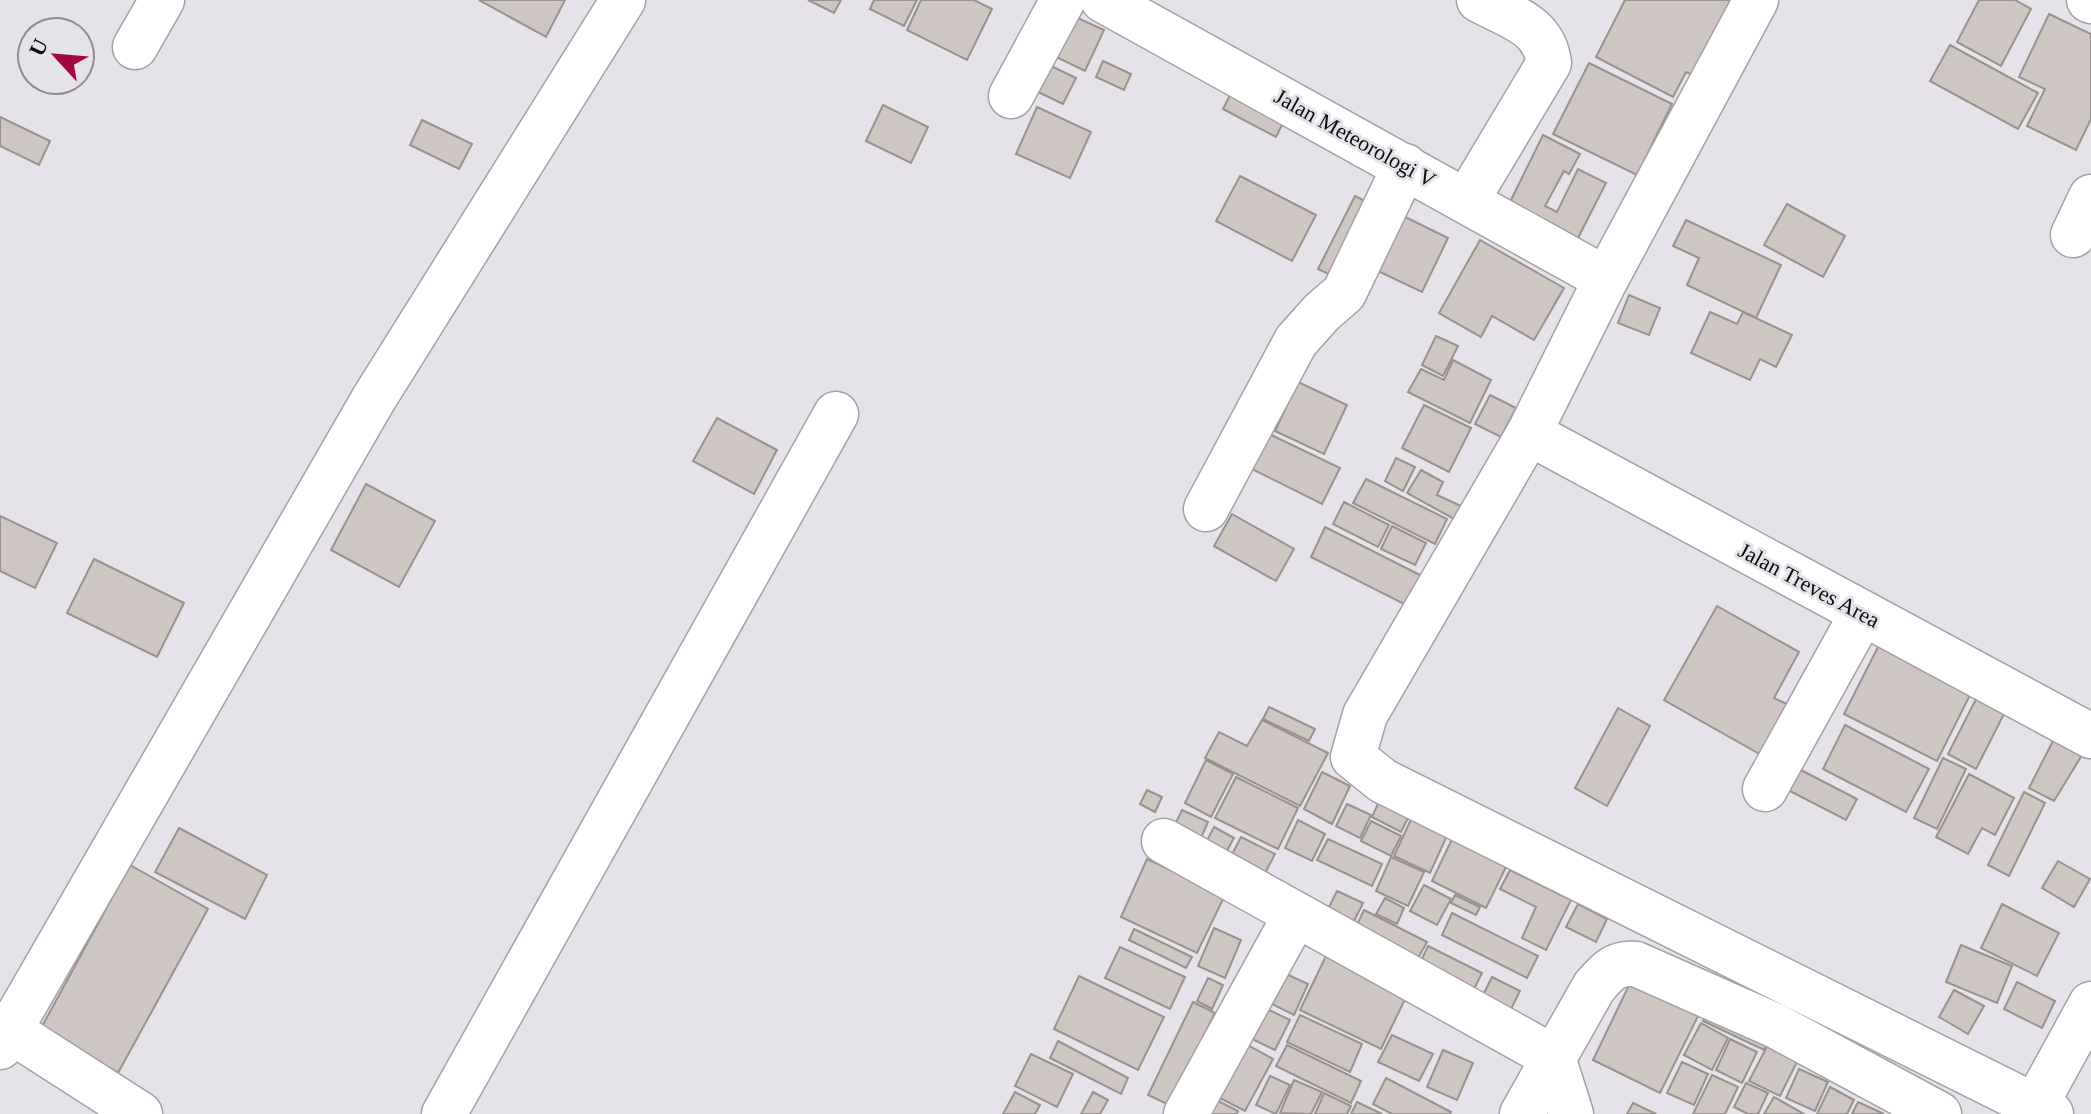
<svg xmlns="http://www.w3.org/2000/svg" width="2091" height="1114" font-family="'Times New Roman',serif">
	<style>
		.building { fill: #cdc6c2; stroke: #98918d; stroke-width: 2 }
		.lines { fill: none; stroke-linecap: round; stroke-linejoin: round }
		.minor-casing { stroke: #a4a0a7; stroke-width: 47 }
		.minor { stroke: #fff; stroke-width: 44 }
		.labels { text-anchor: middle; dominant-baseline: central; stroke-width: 6; stroke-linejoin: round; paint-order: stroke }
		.street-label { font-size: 22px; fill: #0c0b0d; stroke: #e6e2e9 }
	</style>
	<rect width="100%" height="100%" fill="#e6e2e9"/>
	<!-- building -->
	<g class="building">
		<polygon points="479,0 565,0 546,37"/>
		<polygon points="808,0 841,0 834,13"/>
		<polygon points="874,0 917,0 904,26 870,9"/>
		<polygon points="921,0 974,0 992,9 967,60 907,30"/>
		<polygon points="1625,0 1732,0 1701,79 1686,72 1673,97 1596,57"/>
		<polygon points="1979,0 2015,0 2031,9 2001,66 1957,42"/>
		<polygon points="1069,14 1104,30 1085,71 1050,54"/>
		<polygon points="2049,14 2091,34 2091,119 2076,150 2027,126 2045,89 2019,77"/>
		<polygon points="1950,45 2038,93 2018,129 1930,81"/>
		<polygon points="1103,61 1131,74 1124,90 1096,77"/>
		<polygon points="1589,63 1672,104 1637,175 1553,134"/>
		<polygon points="1051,66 1076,78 1063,104 1038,92"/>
		<polygon points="1233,89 1286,117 1276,137 1223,109"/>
		<polygon points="883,105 928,127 911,163 866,141"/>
		<polygon points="1037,107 1091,132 1070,178 1016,154"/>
		<polygon points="0,117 50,141 39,165 0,146"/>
		<polygon points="422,120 472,144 459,169 410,145"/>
		<polygon points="1543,135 1580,154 1569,174 1564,171 1545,206 1557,212 1578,169 1606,183 1578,238 1553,224 1506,210"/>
		<polygon points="1240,176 1316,215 1292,261 1216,221"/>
		<polygon points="1355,196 1381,209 1345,282 1318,269"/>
		<polygon points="1787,204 1845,236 1823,277 1764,245"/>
		<polygon points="1389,209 1448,238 1422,292 1363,264"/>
		<polygon points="1686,220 1781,265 1756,318 1687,285 1699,258 1673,246"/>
		<polygon points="1480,240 1564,288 1534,340 1492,316 1481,337 1439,313"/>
		<polygon points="1629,295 1660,308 1649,335 1618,323"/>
		<polygon points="1710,312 1737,324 1743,312 1792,335 1776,367 1760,359 1750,380 1691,353"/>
		<polygon points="1436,336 1458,346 1443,376 1422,365"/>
		<polygon points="1453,360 1491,380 1470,423 1408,392 1421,369 1444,380"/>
		<polygon points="1298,382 1347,405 1324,454 1275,431"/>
		<polygon points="1490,395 1516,408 1501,437 1475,424"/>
		<polygon points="1424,405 1471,428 1449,472 1402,448"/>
		<polygon points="717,418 777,450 754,494 693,461"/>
		<polygon points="1267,433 1340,468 1322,504 1250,468"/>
		<polygon points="1396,458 1415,467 1403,491 1385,481"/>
		<polygon points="1421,470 1443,482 1437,495 1463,507 1456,520 1407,493"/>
		<polygon points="1366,479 1447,519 1435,544 1353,503"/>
		<polygon points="366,484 435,521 399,587 331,550"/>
		<polygon points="1344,502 1389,525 1378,547 1333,524"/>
		<polygon points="1232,514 1294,549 1276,581 1214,546"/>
		<polygon points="0,516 57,543 35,588 0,571"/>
		<polygon points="1392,526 1426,543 1415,565 1381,549"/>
		<polygon points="1325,527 1424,577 1410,607 1311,557"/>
		<polygon points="94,559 184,603 157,657 67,613"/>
		<polygon points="1717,606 1799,652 1774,698 1791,706 1763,756 1664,700"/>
		<polygon points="1882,639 1974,687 1937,761 1844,714"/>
		<polygon points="1976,699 2004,714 1976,769 1948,754"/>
		<polygon points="1269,707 1315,729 1309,741 1263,719"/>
		<polygon points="1618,708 1650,726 1607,806 1575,788"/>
		<polygon points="1262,720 1328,753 1300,806 1205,758 1219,732 1247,746"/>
		<polygon points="1845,725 1929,769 1906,812 1823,769"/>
		<polygon points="2060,727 2082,755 2054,801 2029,788"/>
		<polygon points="1943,758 1966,769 1937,829 1914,818"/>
		<polygon points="1206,760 1233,774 1211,817 1185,803"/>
		<polygon points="1797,768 1857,799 1846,820 1786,789"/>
		<polygon points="1322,772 1350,786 1332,824 1304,809"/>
		<polygon points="1969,774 2014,798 1995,835 1982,828 1968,854 1936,837"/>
		<polygon points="1236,777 1298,808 1278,849 1215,818"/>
		<polygon points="1147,790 1162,797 1155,812 1140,804"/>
		<polygon points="2024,792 2045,803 2009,876 1988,865"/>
		<polygon points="1382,795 1412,810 1401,832 1372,817"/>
		<polygon points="1347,804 1371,815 1360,838 1336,826"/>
		<polygon points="1182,810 1208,822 1198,845 1171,833"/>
		<polygon points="1415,811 1451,827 1430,873 1394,856"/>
		<polygon points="1298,820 1325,834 1312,861 1285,848"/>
		<polygon points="1371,821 1401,836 1391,856 1361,841"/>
		<polygon points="1214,827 1234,838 1223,858 1203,848"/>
		<polygon points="179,828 267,875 245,919 155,872"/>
		<polygon points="1241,837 1275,854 1262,879 1228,862"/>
		<polygon points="1328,839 1382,864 1372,886 1317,860"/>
		<polygon points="1452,839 1507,865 1486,908 1432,881"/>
		<polygon points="1391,857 1424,872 1408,906 1376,891"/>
		<polygon points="1147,859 1225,895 1197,953 1121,917"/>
		<polygon points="2058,861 2090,879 2074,907 2042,888"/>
		<polygon points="130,865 208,909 118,1073 40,1030"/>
		<polygon points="1510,870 1571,900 1546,950 1522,938 1536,907 1500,889"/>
		<polygon points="1424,885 1451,899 1437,925 1410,911"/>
		<polygon points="1337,891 1363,903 1349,931 1323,919"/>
		<polygon points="1455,895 1480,907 1476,915 1451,903"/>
		<polygon points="1385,898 1404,908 1397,924 1376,914"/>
		<polygon points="1578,904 1607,919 1596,942 1566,927"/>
		<polygon points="2002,904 2059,933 2037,976 1981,948"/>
		<polygon points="1364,910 1427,942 1417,960 1355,929"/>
		<polygon points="1452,913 1538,956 1527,978 1442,935"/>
		<polygon points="1214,928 1241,940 1225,978 1198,966"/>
		<polygon points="1134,929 1192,957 1186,968 1129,940"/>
		<polygon points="1961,945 2012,966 1997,1003 1946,982"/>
		<polygon points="1428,946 1482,973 1474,989 1420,963"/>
		<polygon points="1120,947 1185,977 1170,1009 1105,978"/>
		<polygon points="1326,956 1407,995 1381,1049 1300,1010"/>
		<polygon points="1282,972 1308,984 1294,1015 1268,1002"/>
		<polygon points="1079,976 1164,1017 1138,1070 1054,1029"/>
		<polygon points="1492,977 1520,991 1510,1011 1482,997"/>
		<polygon points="1208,978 1223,985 1212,1009 1197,1001"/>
		<polygon points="1632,979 1700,1012 1660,1093 1593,1060"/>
		<polygon points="2017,982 2055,1001 2042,1028 2004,1009"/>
		<polygon points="1954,990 1984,1006 1968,1034 1939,1017"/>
		<polygon points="1193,1002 1215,1013 1169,1105 1148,1095"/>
		<polygon points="1263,1007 1290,1020 1275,1050 1248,1037"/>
		<polygon points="1709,1007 1770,1037 1764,1050 1703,1021"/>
		<polygon points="1300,1015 1362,1044 1350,1072 1287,1042"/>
		<polygon points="1701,1023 1728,1038 1712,1070 1684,1055"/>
		<polygon points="1774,1033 1804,1048 1780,1096 1749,1081"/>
		<polygon points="1392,1035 1433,1054 1419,1081 1378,1062"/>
		<polygon points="1730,1039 1757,1052 1742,1083 1716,1070"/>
		<polygon points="1058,1041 1128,1078 1121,1094 1050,1058"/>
		<polygon points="1242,1042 1273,1059 1245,1111 1214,1095"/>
		<polygon points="1287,1045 1361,1081 1351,1103 1276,1066"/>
		<polygon points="1443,1050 1473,1063 1457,1100 1427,1087"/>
		<polygon points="1031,1054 1073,1074 1057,1107 1015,1086"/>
		<polygon points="1682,1062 1708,1074 1694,1105 1667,1093"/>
		<polygon points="1799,1069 1828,1082 1815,1111 1786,1098"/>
		<polygon points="1712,1075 1738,1087 1725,1114 1693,1114"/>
		<polygon points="1270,1076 1290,1085 1276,1114 1256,1105"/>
		<polygon points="1386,1078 1451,1112 1450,1114 1392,1114 1373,1104"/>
		<polygon points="1294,1080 1322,1092 1311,1114 1280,1113"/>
		<polygon points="1746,1083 1768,1093 1758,1114 1748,1114 1734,1107"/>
		<polygon points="1830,1087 1854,1100 1847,1114 1817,1114"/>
		<polygon points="1015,1092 1040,1105 1035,1114 1003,1114"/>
		<polygon points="1093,1092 1108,1100 1100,1114 1081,1114"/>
		<polygon points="1324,1093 1351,1106 1347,1114 1315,1114"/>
		<polygon points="1210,1097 1238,1111 1237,1114 1201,1114"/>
		<polygon points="1774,1097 1804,1114 1764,1114"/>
		<polygon points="1357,1102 1382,1114 1351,1114"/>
		<polygon points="1858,1102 1884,1114 1852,1114"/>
		<polygon points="1633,1103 1656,1114 1627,1114"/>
	</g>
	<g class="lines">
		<defs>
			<g id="minor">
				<polyline points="1103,0 1606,279"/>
				<polyline points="1756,0 1606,279 1529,433 1365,715 1353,757 1383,781 2051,1114"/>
				<polyline points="2089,0 2091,1"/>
				<polyline points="135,47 162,0"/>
				<polyline points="1011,96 1063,0"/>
				<path d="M 1467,200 L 1549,63 C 1544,24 1510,17 1479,0"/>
				<polyline points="2073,235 2091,197"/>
				<polyline points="1529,433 2091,736"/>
				<polyline points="1206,509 1296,341 1322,312 1344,293 1405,166"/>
				<polyline points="1765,789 1862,614"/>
				<polyline points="1164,841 1553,1057"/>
				<polyline points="0,1024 140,1114"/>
				<polyline points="0,1047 373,400 623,0"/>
				<polyline points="1553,1057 1571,1114"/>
				<polyline points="2035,1106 2091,1004"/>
				<polyline points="444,1114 836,414"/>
				<polyline points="1186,1114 1295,916"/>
				<path d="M 1522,1114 L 1594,987 C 1607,972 1615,962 1636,964 L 1776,1026 L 1939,1114"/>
			</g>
		</defs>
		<!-- minor casing -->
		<use href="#minor" class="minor-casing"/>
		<!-- minor -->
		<use href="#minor" class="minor"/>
	</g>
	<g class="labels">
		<!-- street labels -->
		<g class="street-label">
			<text transform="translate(1355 138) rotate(29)">Jalan Meteorologi V</text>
			<text transform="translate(1809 585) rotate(28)">Jalan Treves Area</text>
		</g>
	</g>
	<!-- north arrow -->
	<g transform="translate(56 56) rotate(296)"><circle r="38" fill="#e6e2e9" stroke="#8f8c91" stroke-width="2"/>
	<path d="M0-6L14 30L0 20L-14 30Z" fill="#a20743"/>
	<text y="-12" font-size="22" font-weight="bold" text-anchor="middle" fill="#0c0b0d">U</text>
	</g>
</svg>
